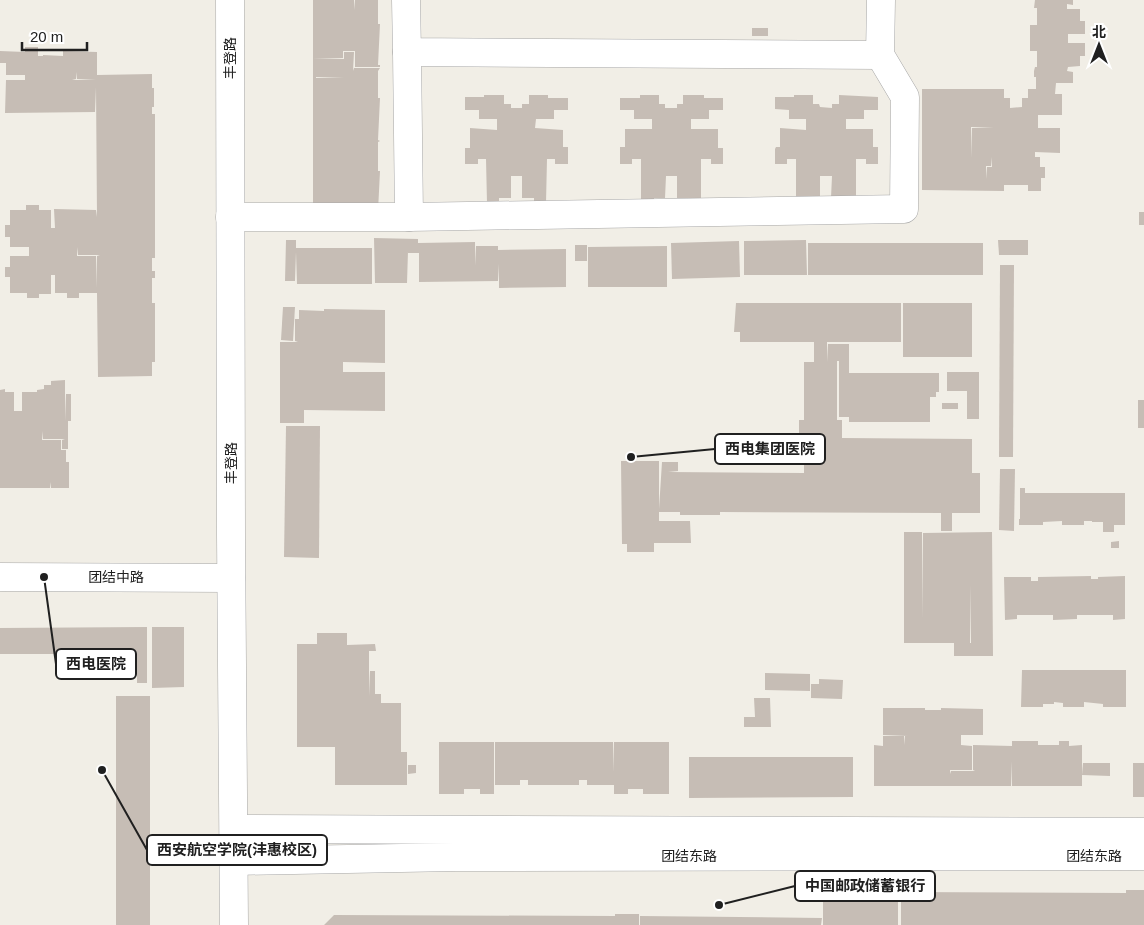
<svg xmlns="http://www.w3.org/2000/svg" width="1144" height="925" font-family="Arial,'Noto Sans SC',sans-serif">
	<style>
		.building { fill: #c6bdb5; fill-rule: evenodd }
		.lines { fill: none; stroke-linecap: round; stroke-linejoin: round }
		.minor-casing { stroke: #a7a7a7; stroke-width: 29 }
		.minor { stroke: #fff; stroke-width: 28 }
		.labels { text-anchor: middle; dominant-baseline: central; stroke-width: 4; stroke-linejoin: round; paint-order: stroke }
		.street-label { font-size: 14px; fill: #202020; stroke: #fff }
		.leader { fill: none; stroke: #202020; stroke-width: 2 }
		.callout-dot { fill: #202020; stroke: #fff; stroke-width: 2 }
		.callout { fill: #fff; stroke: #202020; stroke-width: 2 }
		.callout-label { font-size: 15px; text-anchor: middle; font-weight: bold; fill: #202020 }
	</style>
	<rect width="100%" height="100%" fill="#f1eee6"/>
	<!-- building -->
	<g class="building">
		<polygon points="313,0 354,0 354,10 355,0 378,0 378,24 380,24 378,65 380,65 380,67 355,67 355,51 343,51 343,58 316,58 316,2 316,58 313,58"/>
		<path d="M 1035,0 L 1073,0 L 1073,5 L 1067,4 L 1067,9 L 1080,9 L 1080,21 L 1085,21 L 1085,34 L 1068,34 L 1068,43 L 1085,43 L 1085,56 L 1080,56 L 1080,66 L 1068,67 L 1067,71 L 1073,72 L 1073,83 L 1056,83 L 1055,94 L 1062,94 L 1062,115 L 1038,115 L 1038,128 L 1060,128 L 1060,153 L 1035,152 L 1035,157 L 1040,157 L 1040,167 L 1045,167 L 1045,178 L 1041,178 L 1041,191 L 1028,191 L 1028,185 L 1004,185 L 1004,191 L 922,190 L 922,89 L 1004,89 L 1004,98 L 1010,98 L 1010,108 L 1022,107 L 1022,98 L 1028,98 L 1028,89 L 1036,89 L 1036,77 L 1034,77 L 1034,71 L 1035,67 L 1037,67 L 1037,51 L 1030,51 L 1030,25 L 1037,25 L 1037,8 L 1034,8 ZM 971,127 L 994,127 L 972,128 L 972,158 ZM 991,157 L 992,167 L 987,167 L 986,179 L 986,166 L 991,166 Z"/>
		<rect x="752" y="28" width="16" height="8"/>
		<path d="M 25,47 L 38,47 L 38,56 L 43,56 L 43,55 L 63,56 L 63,51 L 97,52 L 97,75 L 152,74 L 152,88 L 154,88 L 154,107 L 152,107 L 152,114 L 155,114 L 155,258 L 152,258 L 152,271 L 155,271 L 155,278 L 152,278 L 152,303 L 155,303 L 155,362 L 152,362 L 152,376 L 98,377 L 97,293 L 79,293 L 79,298 L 67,298 L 67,293 L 55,293 L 55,275 L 51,275 L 51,294 L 39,294 L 39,298 L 27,298 L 27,293 L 10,293 L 10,277 L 5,277 L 5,267 L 10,267 L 10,256 L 29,256 L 29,247 L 10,247 L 10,237 L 5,237 L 5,225 L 10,225 L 10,210 L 26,210 L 26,205 L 39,205 L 39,210 L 51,210 L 51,228 L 55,228 L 54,209 L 96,210 L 97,217 L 96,87 L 95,112 L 5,113 L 6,80 L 25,80 L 25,75 L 6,75 L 6,63 L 0,63 L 0,51 L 25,52 ZM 76,72 L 77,79 L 96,80 L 72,80 L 76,79 ZM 77,247 L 78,255 L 100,255 L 97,256 L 97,288 L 96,256 L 77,256 Z"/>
		<path d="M 344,52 L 354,52 L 353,71 L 354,68 L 380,68 L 378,71 L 378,98 L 380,98 L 378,140 L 380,141 L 378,142 L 378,171 L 380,171 L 378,211 L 355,213 L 355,198 L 355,211 L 313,214 L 313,58 L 344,59 ZM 316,77 L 344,77 L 316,78 L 316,133 Z"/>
		<polygon points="484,95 504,95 504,104 511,104 511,108 522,108 522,104 529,104 529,95 548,95 548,98 568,98 568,110 554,110 554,119 536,119 535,128 563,130 563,147 568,147 568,164 555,164 555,159 547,159 546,203 534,203 534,198 522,198 522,176 511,176 511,198 499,198 499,203 487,203 486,159 478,159 478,164 465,164 465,148 470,148 470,128 497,130 497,119 479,119 479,110 465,110 465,97 484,97"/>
		<polygon points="640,95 659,95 659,104 665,104 665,108 677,108 677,104 683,104 683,95 704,95 704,98 723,98 723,110 709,110 709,119 691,119 691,129 718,129 718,148 723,148 723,164 711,164 711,159 701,159 701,203 689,203 689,198 677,198 677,176 666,176 665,198 654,198 654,203 641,203 641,159 632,159 632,164 620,164 620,147 625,147 625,129 652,129 652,119 634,119 634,110 620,110 620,98 640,98"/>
		<polygon points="794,95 813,95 813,104 819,104 820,107 832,108 832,104 839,104 839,95 878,97 878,110 864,110 864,119 846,119 846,129 873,129 873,147 878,147 878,164 866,164 866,159 856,159 856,203 831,198 832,176 820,176 820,198 796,203 796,159 787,159 787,164 775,164 775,149 776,147 780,147 780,128 806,130 806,119 789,119 789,110 775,109 775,97 794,97"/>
		<rect x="1139" y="212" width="5" height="13"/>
		<polygon points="374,238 418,239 418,243 475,242 475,266 476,246 498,246 498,250 566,249 566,287 499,288 499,264 498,281 419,282 419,253 408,253 408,251 407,283 375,283"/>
		<polygon points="286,240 296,240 296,248 372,248 372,284 297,284 296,252 295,281 285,281"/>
		<polygon points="806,240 807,275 744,275 744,241"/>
		<polygon points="998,240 1028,240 1028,255 999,255"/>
		<polygon points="739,241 740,277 672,279 671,243"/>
		<rect x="808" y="243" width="175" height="32"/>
		<rect x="575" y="245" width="12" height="16"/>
		<polygon points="667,246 667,287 588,287 588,247"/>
		<polygon points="1000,265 1014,265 1013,457 999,457"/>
		<polygon points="736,303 901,303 901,342 827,342 827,362 828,344 849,344 849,373 939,373 939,392 936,392 936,397 930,397 930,422 849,422 849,417 839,417 839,361 837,361 837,420 842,420 842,438 972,439 972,473 980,473 980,513 952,513 952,531 941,531 941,513 720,512 720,515 680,515 680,512 659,512 659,521 690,521 691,543 654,543 654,552 627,552 627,544 622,544 621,461 659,461 659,509 662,462 678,462 678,471 668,472 804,473 804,447 799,447 799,420 804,420 804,362 814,362 814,342 740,342 740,332 734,332"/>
		<rect x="903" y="303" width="69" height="54"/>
		<polygon points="283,307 295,307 293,341 281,340"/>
		<polygon points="324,309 385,310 385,363 343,362 343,372 385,372 385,411 304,410 304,423 280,423 280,342 298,342 295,341 295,319 299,319 299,310 324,311"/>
		<polygon points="947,372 979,372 979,419 967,419 967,391 947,391"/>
		<polygon points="65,380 65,421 66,394 71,394 71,421 68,421 68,449 62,449 62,440 65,439 43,439 43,431 42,440 61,440 61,450 66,450 66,462 69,462 69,488 51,488 51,482 50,488 37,488 37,482 37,488 0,488 0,390 5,389 5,392 14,392 14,411 22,411 22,392 37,392 37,390 44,389 44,385 51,385 51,381"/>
		<rect x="1138" y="400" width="6" height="28"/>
		<rect x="942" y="403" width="16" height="6"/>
		<polygon points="286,426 320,426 319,558 284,557"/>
		<polygon points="1000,469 1015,469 1014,531 999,530"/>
		<polygon points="1020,488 1025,488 1025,493 1125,493 1125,525 1114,525 1114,532 1103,532 1103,522 1092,522 1092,521 1084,521 1084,525 1062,525 1062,521 1043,522 1043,525 1019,525 1019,519 1020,519"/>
		<path d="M 904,532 L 922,532 L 923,619 L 923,533 L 992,532 L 993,656 L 954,656 L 954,643 L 904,643 ZM 970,585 L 971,643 L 970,643 Z"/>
		<polygon points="1119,541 1119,548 1111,548 1111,542"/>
		<polygon points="1091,576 1091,579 1098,579 1098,577 1125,576 1125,619 1113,620 1113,615 1077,615 1077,619 1053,620 1053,615 1017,615 1017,619 1005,620 1004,577 1031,577 1031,581 1038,581 1038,577"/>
		<polygon points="147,627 147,683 137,683 137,654 0,654 0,628"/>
		<polygon points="152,627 184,627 184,687 152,688"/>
		<polygon points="317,633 347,633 347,645 375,644 376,651 369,651 369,696 370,671 375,671 375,694 381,694 381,703 401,703 401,752 407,752 407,785 335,785 335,747 297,747 297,644 317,644"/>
		<polygon points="1022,670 1126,670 1126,707 1103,707 1103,704 1084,702 1084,707 1063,707 1063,703 1054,702 1054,704 1043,704 1043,707 1021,707"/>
		<polygon points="765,673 810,674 810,691 765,690"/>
		<polygon points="819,679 843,680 842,699 811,698 811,684 819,684"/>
		<rect x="116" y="696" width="34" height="229"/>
		<polygon points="754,698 770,698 771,727 744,727 744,717 755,717"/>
		<polygon points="883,708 925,708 925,710 941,710 941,708 983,709 983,735 961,735 961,745 972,746 972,770 950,770 950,774 951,771 975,771 973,770 973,745 1012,746 1012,741 1038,741 1038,745 1059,745 1059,741 1069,741 1069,746 1082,745 1082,786 1012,786 1011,761 1011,786 874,786 874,745 883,746 883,736 904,736 905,745 905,736 908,736 883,735"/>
		<polygon points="439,742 494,742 494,794 480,794 480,789 464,789 464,794 439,794"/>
		<polygon points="495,742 613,742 614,772 614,742 669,742 669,794 643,794 643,789 628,789 628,794 614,794 614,785 587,785 587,780 579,780 579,785 528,785 528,780 520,780 520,785 495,785"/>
		<polygon points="689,757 853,757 853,797 689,798"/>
		<polygon points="1083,763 1110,763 1110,776 1082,775"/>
		<rect x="1133" y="763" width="11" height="34"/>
		<polygon points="408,765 416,765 416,773 408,774"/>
		<rect x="823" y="890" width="75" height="35"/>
		<polygon points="1126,890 1144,890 1144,925 901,925 901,892 1126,893"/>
		<polygon points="615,914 639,914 639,925 324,925 334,915 615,916"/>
		<polygon points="640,916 822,918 821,925 640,925"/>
	</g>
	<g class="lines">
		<defs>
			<g id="minor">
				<polyline points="230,0 231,535 234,925"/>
				<polyline points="406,0 407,52 880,55"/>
				<polyline points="407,52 409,217"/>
				<polyline points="230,217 409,217 904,209 905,97 880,55 881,0"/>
				<polyline points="0,577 231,578"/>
				<polyline points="234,829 1144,832"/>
				<polyline points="235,861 455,857 1144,856"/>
			</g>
		</defs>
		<!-- minor casing -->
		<use href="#minor" class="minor-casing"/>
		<!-- minor -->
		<use href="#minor" class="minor"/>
	</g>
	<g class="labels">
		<!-- street labels -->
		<g class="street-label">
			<text transform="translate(230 58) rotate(-90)">丰登路</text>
			<text transform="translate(231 463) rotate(-90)">丰登路</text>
			<text x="116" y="577">团结中路</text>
			<text x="689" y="856">团结东路</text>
			<text x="1094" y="856">团结东路</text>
		</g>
	</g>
	<!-- callouts -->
	<path class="leader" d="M631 457L715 449M44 577L56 664M102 770L147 850M719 905L795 886"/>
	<g class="callout-dot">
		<circle cx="631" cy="457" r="5"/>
		<circle cx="44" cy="577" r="5"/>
		<circle cx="102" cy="770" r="5"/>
		<circle cx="719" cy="905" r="5"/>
	</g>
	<g class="callout">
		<rect x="715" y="434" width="110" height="30" rx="5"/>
		<rect x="56" y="649" width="80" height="30" rx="5"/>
		<rect x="147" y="835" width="180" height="30" rx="5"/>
		<rect x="795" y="871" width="140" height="30" rx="5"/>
	</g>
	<g class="callout-label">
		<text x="770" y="454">西电集团医院</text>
		<text x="96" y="669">西电医院</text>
		<text x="237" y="855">西安航空学院(沣惠校区)</text>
		<text x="865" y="891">中国邮政储蓄银行</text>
	</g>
	<!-- north arrow -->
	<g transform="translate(1099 45)" stroke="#ffffff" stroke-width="4" paint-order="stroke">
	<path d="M0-4L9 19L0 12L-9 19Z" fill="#202020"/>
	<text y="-8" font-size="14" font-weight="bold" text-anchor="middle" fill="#202020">北</text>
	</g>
	<!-- scale -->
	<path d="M22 42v8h65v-8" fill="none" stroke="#202020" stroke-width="2.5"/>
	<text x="30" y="42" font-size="15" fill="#202020" stroke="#ffffff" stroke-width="4" paint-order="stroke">20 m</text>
</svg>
